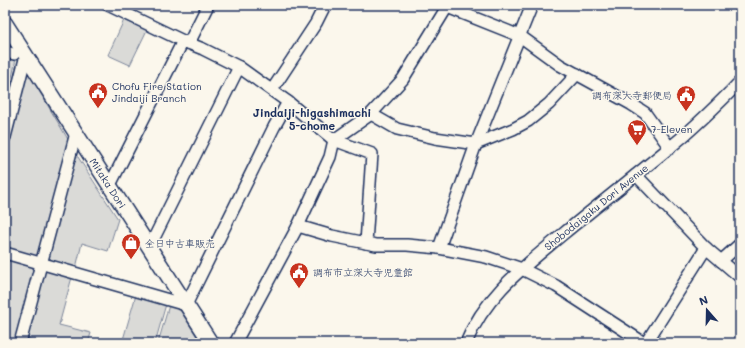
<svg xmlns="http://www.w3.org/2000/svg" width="745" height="348" font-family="Mali,'Klee One',sans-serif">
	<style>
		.green { fill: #dadad7; stroke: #7a849a }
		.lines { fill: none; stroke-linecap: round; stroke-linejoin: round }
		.minor-casing { stroke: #1b2f5e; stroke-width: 14 }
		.major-casing { stroke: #1b2f5e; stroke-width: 17 }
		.minor { stroke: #fbf7ec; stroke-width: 11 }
		.major { stroke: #fbf7ec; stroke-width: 14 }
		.labels { text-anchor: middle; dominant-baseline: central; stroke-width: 3; stroke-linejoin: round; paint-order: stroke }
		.poi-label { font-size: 10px; fill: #1b2f5e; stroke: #fbf7ec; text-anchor: start }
		.street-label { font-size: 10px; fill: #1b2f5e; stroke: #fbf7ec }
		.neighbourhood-label { font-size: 11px; font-weight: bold; fill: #1b2f5e; stroke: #fbf7ec }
	</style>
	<rect width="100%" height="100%" fill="#fbf7ec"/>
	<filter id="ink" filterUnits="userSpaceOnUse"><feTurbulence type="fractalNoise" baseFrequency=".025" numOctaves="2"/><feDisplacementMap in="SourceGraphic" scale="8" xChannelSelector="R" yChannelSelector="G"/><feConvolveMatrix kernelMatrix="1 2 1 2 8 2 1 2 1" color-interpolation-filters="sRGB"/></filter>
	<g filter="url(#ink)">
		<!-- green -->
		<g class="green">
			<polygon points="124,20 147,30 130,65 108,55"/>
			<polygon points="5,43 16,59 5,109"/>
			<polygon points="29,74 69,141 38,254 35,256 5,249 5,157 25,75"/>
			<polygon points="73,156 78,157 118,219 108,251 82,243 76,268 53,261 48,256"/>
			<polygon points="5,258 34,266 37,271 18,343 5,343"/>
			<polygon points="49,270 72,277 59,325 91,333 88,343 44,343 27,338 44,273"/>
			<polygon points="136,295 166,304 155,343 122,343"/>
			<polygon points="169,305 178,307 201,343 158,343"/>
		</g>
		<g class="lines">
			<defs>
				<g id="minor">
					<polyline points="108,5 183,41 203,49 239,67 288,102 334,140 372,154 366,243"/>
					<polyline points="442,5 520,36 560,65 631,104 645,113 670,148"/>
					<polyline points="189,43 208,5"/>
					<polyline points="5,52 14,54"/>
					<polyline points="272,90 316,23 325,5"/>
					<polyline points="371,114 397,129 435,138 476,144 513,129 528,121 549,104 577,74"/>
					<polyline points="5,137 26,55"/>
					<polyline points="636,175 706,248 740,277"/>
					<polyline points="110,185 183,41"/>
					<polyline points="298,226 332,236 376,245 407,245 439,248 486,257 522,269 556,286 644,343"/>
					<polyline points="149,248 239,67"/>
					<polyline points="439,248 476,144 532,5"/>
					<polyline points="5,253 186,305 274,127 288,102"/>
					<polyline points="721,261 740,244"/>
					<polyline points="20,343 76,133"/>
					<polyline points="235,343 298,226 330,157 334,140 371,114 403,79 447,7"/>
					<path d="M 466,343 C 485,295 525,266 563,234 C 598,205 634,177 669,148 C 695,128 717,105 740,82"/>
					<polyline points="646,343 706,248"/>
				</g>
				<polyline id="major" points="5,23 211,343"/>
			</defs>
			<!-- minor casing -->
			<use href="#minor" class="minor-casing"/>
			<!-- major casing -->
			<use href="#major" class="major-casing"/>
			<!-- minor -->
			<use href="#minor" class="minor"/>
			<!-- major -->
			<use href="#major" class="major"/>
		</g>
	</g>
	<!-- icons -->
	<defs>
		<symbol id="civic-pin" viewBox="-11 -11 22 30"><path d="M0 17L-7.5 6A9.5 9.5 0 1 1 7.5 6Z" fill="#c8321e" stroke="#fbf7ec"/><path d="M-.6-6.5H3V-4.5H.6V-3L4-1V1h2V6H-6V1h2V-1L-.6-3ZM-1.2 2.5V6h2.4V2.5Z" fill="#fff"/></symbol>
		<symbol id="supermarket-pin" viewBox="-11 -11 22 30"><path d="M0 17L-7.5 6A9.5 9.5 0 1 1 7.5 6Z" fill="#c8321e" stroke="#fbf7ec"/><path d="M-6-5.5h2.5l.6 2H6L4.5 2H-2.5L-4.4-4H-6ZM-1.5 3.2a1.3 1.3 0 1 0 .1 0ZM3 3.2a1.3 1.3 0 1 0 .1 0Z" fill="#fff"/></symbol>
		<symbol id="shop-pin" viewBox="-11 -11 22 30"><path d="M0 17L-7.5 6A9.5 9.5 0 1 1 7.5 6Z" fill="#c8321e" stroke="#fbf7ec"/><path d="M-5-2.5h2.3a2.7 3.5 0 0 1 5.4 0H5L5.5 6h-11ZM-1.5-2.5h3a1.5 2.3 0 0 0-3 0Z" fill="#fff"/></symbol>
	</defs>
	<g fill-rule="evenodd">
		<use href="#civic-pin" x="87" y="81" width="22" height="30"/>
		<use href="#civic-pin" x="675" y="84" width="22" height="30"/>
		<use href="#supermarket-pin" x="626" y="118" width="22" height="30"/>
		<use href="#shop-pin" x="120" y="232" width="22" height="30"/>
		<use href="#civic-pin" x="288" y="261" width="22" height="30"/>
	</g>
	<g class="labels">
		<!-- poi labels -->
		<g class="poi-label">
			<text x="112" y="86">Chofu Fire Station<tspan x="112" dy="12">Jindaiji Branch</tspan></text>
			<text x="672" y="95" text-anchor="end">調布深大寺郵便局</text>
			<text x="651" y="129">7-Eleven</text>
			<text x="145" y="243">全日中古車販売</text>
			<text x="313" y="272">調布市立深大寺児童館</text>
		</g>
		<!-- street labels -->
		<g class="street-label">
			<text transform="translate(108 183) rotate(57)">Mitaka Dori</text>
			<text transform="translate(596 207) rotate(-39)">Shobodaigaku Dori Avenue</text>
		</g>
		<!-- neighbourhood labels -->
		<g class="neighbourhood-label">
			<text x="312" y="112">Jindaiji-higashimachi<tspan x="312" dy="13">5-chome</tspan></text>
		</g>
	</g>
	<!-- margin -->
	<rect width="745" height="348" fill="none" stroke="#fbf7ec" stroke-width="20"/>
	<rect x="10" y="10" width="725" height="328" fill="none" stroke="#1b2f5e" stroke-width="1.5" filter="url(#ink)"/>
	<!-- north arrow -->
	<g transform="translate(707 310) rotate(340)" stroke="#fbf7ec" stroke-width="3" paint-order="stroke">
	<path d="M0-3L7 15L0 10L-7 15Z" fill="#1b2f5e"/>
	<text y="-6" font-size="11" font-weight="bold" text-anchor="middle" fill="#1b2f5e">N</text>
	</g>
</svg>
